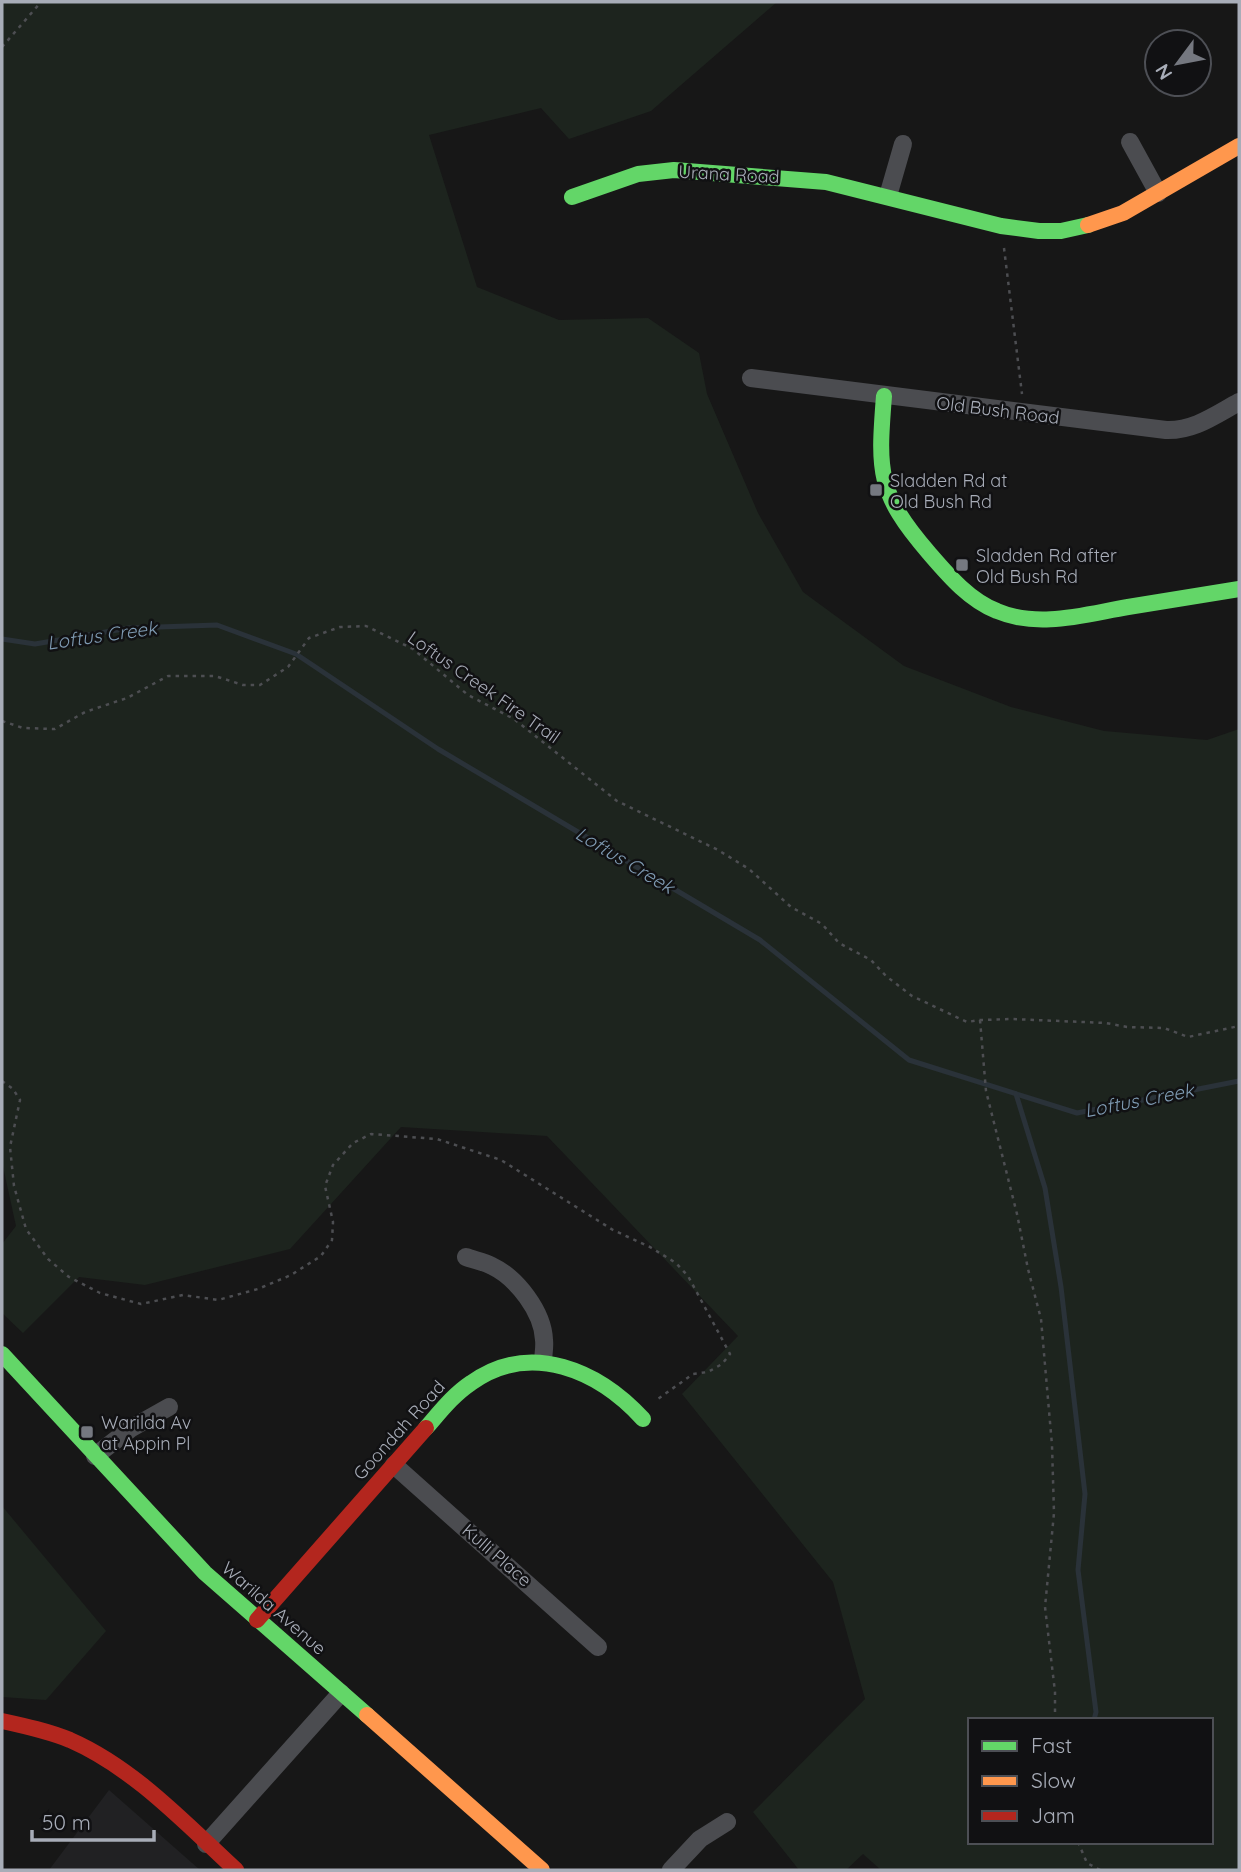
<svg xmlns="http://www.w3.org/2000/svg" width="1241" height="1872" font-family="Quicksand,sans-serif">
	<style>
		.built { fill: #212123 }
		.green { fill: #1d241e; fill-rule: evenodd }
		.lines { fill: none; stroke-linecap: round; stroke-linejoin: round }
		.stream { stroke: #2a3239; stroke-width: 5 }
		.path { stroke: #4d4e52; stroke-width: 2.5; stroke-dasharray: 3.5 5; stroke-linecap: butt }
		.street { stroke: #4b4c50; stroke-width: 18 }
		.fast { stroke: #63d668; stroke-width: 16 }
		.slow { stroke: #ff974d; stroke-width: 16 }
		.jam { stroke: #b3261e; stroke-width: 16 }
		.poi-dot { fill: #757880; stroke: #111113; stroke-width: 2.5 }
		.labels { text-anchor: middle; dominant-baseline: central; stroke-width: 5; stroke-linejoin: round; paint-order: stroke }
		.street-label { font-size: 18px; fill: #a8adb8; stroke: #111113 }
		.poi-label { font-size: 18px; fill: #a8adb8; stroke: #111113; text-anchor: start }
		.water-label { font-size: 19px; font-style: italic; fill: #7f9bb3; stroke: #111113 }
	</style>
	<rect width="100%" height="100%" fill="#171717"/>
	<!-- built -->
	<polygon class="built" points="109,1790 200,1870 49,1870"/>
	<!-- green -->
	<g class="green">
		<path d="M 2,2 L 777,2 L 651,111 L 569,139 L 541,108 L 429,135 L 477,287 L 559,320 L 648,318 L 699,353 L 707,394 L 758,513 L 803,592 L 904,666 L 1011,707 L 1104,731 L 1207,740 L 1239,729 L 1239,1870 L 881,1870 L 863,1854 L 846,1870 L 799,1870 L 753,1812 L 865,1699 L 833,1582 L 682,1394 L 738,1336 L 547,1136 L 401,1127 L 290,1249 L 145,1285 L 79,1277 L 23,1333 L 2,1313 L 2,1244 L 16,1226 L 2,1162 ZM 970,1720 L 1211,1720 L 1211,1842 L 970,1842 Z"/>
		<polygon points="2,1506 106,1631 46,1700 2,1697"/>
	</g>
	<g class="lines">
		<!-- stream -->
		<g class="stream">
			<polyline points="2,639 35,644 129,628 217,625 296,654 438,749 760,940 909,1060 1077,1113 1239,1081"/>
			<polyline points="1016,1094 1045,1188 1061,1287 1085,1494 1078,1570 1096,1712 1094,1720"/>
		</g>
		<!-- path -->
		<g class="path">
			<polyline points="2,47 41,2"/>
			<polyline points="1004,248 1022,394"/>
			<polyline points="2,721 23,728 55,729 85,712 127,698 168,676 215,676 243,685 260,685 288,667 309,638 340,627 366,626 413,649 468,695 514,719 617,801 718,850 749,869 791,907 822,924 839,943 871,960 886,976 912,996 967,1022 980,1020 1012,1019 1106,1023 1127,1027 1164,1028 1188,1037 1239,1026"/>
			<polyline points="980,1020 986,1091 1017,1214 1028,1269 1041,1319 1052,1445 1054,1513 1045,1607 1055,1692 1055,1720"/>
			<polyline points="2,1081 13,1089 20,1100 10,1147 14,1186 26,1229 48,1259 69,1277 100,1293 141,1304 183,1295 218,1300 258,1289 291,1275 321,1256 332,1240 333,1222 325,1186 333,1165 353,1143 371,1134 437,1139 501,1160 613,1230 650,1247 676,1263 688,1276 730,1354 722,1364 708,1372 693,1374 655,1401"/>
			<polyline points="1078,1842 1087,1863 1100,1870"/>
		</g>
		<!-- street -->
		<g class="street">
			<polyline points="1130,142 1158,193"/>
			<polyline points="888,196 903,144"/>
			<path d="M 751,378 L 1166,430 C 1194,431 1215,415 1239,402"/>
			<path d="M 466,1257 C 474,1260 485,1262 492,1266 C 517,1278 543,1312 544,1340 C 545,1347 543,1355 543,1362"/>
			<polyline points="95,1456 130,1429 169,1407"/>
			<polyline points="394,1465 598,1647"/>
			<polyline points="206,1844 341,1693"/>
			<polyline points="671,1870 700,1839 727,1822"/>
		</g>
		<!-- fast -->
		<g class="fast">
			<polyline points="572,197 638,174 674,170 826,182 1001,226 1039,231 1061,231 1088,225"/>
			<path d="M 884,396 C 878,471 877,493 929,553 C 948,575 969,600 997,611 C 1039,629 1086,614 1128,607 C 1165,601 1202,595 1239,589"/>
			<polyline points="2,1354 205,1573 367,1715"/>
			<path d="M 426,1428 C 440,1412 453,1395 471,1383 C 531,1340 599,1371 643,1419"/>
		</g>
		<!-- slow -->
		<g class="slow">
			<polyline points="1088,225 1123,213 1239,146"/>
			<polyline points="367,1715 542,1870"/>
		</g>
		<!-- jam -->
		<g class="jam">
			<polyline points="257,1620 426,1428"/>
			<path d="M 2,1721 C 25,1726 48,1731 70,1740 C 134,1768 185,1823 236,1870"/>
		</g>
	</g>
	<!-- markers -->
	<g class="poi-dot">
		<rect x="869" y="483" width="14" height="14" rx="3.5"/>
		<rect x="955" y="558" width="14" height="14" rx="3.5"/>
		<rect x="80" y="1425" width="14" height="14" rx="3.5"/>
	</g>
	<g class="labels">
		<!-- street labels -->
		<g class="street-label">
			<text transform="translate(729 174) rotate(3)">Urana Road</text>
			<text transform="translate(998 410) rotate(7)">Old Bush Road</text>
			<text transform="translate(484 687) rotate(35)">Loftus Creek Fire Trail</text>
			<text transform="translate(399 1430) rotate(-48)">Goondah Road</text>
			<text transform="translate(497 1555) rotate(41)">Kulli Place</text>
			<text transform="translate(274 1608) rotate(41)">Warilda Avenue</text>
		</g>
		<!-- poi labels -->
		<g class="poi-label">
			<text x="890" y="480">Sladden Rd at<tspan x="890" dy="21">Old Bush Rd</tspan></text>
			<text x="976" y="555">Sladden Rd after<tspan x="976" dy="21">Old Bush Rd</tspan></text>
			<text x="101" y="1422">Warilda Av<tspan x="101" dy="21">at Appin Pl</tspan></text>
		</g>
		<!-- water labels -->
		<g class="water-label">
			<text transform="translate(102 635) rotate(-8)">Loftus Creek</text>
			<text transform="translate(625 860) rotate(31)">Loftus Creek</text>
			<text transform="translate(1139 1100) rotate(-11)">Loftus Creek</text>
		</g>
	</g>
	<!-- border -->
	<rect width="1241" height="1872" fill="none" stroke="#a8adb8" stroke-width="7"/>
	<!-- legend -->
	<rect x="968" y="1718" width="245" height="126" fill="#111113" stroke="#4d4f55" stroke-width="2"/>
	<rect x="982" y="1741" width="35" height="10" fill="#63d668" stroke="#4d4f55" stroke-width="2"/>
	<text x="1031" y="1753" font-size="21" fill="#a8adb8">Fast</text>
	<rect x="982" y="1776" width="35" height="10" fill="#ff974d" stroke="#4d4f55" stroke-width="2"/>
	<text x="1031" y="1788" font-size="21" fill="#a8adb8">Slow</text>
	<rect x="982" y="1811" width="35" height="10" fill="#b3261e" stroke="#4d4f55" stroke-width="2"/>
	<text x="1031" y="1823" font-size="21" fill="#a8adb8">Jam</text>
	<!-- north arrow -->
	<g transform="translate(1178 63) rotate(238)"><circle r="33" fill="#111113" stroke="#4d4f55" stroke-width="2"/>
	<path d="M0-5L12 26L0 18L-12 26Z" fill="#757880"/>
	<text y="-10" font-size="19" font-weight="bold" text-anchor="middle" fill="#a8adb8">N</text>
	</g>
	<!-- scale -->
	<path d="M32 1830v10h122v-10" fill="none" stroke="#a8adb8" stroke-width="3.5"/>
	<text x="42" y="1830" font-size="21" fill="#a8adb8" stroke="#111113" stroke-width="5" paint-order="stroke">50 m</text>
</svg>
